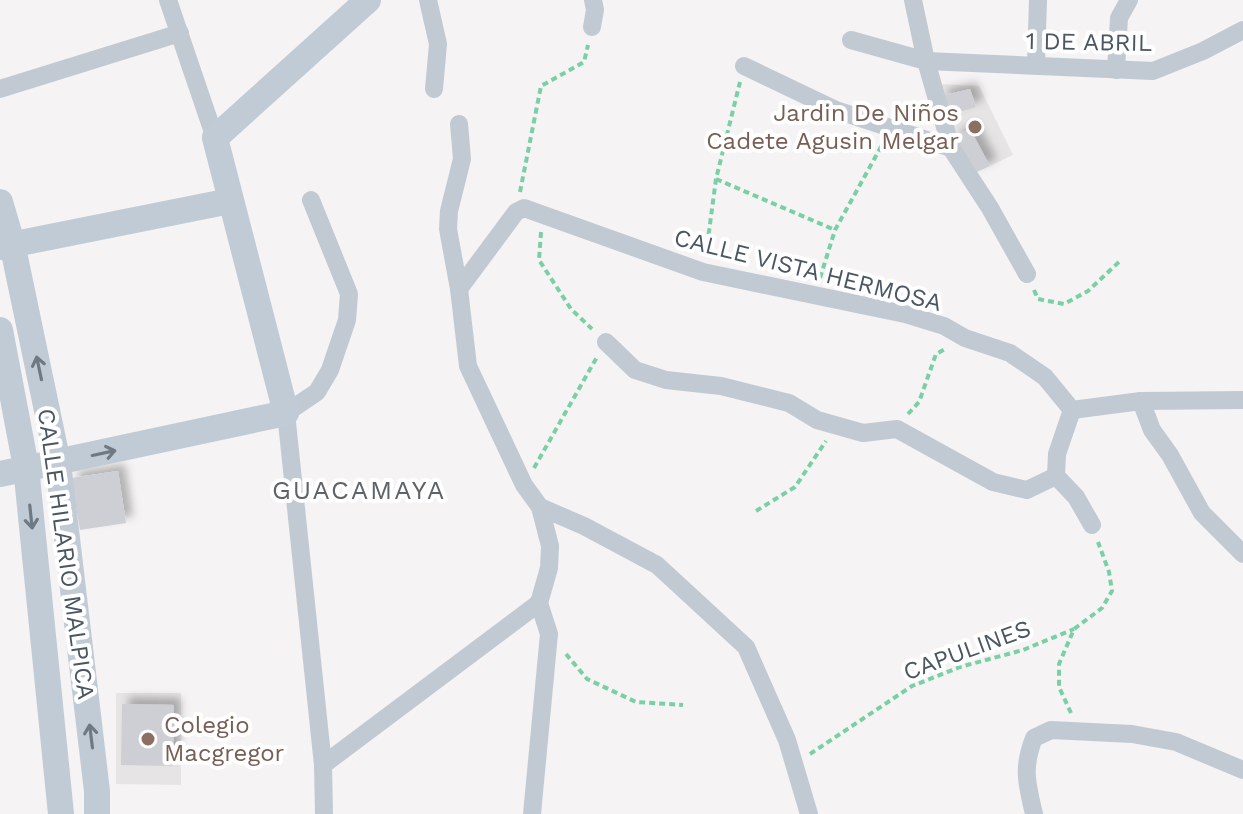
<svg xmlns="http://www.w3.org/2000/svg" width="1243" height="814" font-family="'Work Sans',sans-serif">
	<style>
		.education { fill: #e6e4e5 }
		.building { fill: #cdcfd5; filter: url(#shadow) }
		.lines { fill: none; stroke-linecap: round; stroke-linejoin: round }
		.path { stroke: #7ad0a6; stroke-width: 4; stroke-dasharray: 6 4; stroke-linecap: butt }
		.street { stroke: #c1cad2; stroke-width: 18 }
		.secondary { stroke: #c1cbd6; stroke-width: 26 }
		.oneway { stroke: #6e7984 }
		.education-dot { fill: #8d6e63; stroke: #fff; stroke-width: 3 }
		.labels { text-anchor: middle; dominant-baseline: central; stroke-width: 8; stroke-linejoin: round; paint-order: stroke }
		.street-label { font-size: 24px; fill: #4a5661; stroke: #fff }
		.education-label { font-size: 24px; fill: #785e54; stroke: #fff; text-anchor: end }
		.neighbourhood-label { font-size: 26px; letter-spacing: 2px; fill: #5f6368; stroke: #fff }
	</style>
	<defs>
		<filter id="shadow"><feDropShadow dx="7" dy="-7" stdDeviation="4" flood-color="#0004"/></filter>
	</defs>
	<rect width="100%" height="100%" fill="#f5f3f3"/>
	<!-- education -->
	<g class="education">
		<polygon points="936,84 979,86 1013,155 970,175"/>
		<polygon points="116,693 181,693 181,785 116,784"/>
	</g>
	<!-- building -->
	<g class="building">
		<polygon points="970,89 976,107 947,116 940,96"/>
		<polygon points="970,129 990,166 970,175 953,138"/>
		<polygon points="118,471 126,523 80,530 71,478"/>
		<polygon points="122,704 174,705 173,766 121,765"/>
	</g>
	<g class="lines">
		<!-- path -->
		<g class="path">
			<polyline points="716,179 835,230"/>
			<polyline points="520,192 541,86 584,62 588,45"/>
			<polyline points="541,232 539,260 571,309 592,329"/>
			<polyline points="706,254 716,179 740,82"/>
			<polyline points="820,278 835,230 882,145"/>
			<polyline points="1034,290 1038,299 1064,304 1088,291 1121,260"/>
			<polyline points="908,414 919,402 936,354 947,348"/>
			<polyline points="534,468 597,357"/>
			<polyline points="756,511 795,487 826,441"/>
			<polyline points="566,654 587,679 636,702 683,705"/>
			<polyline points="1071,713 1059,687 1059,664 1074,629 1102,608 1112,591 1109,572 1098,542"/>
			<polyline points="810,754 912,686 960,667 1023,650 1074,629"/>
		</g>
		<!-- street -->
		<g class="street">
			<polyline points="168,0 215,138"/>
			<polyline points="428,0 438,44 434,89"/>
			<polyline points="913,0 926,61 951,148 990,208 1027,274"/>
			<polyline points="592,27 595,10 593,0"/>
			<polyline points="851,40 926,61 1153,71 1203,51 1243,30"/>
			<polyline points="1036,65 1038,0"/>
			<polyline points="744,66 836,110 951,148"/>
			<polyline points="1116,70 1119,18 1129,0"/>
			<polyline points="0,89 180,33"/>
			<polyline points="459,124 462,159 449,211 448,229 459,289 468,366 524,485 540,507 550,546 549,568 539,603"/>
			<polyline points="311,200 349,294 347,320 330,370 317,392 286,413 323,765 324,814"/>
			<polyline points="459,289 516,212 524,208 703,272 905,314 944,326 965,338 1010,353 1045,377 1072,410"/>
			<polyline points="606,342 635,370 666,380 721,386 789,403 817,420 863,433 897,429 993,482 1027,490 1056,476"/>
			<polyline points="1141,401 1152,430 1170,455 1202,513 1243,554"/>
			<polyline points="1072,410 1141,401 1243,400"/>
			<polyline points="1072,410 1057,454 1056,476 1076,497 1092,525"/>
			<polyline points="540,507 584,526 657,565 746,647 787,740 809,814"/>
			<polyline points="323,765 539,603"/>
			<polyline points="532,814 549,634 539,603"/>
			<path d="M 1034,814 C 1027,784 1022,768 1034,738 L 1051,730 L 1132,734 L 1176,742 L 1243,770"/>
		</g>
		<!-- secondary -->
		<g class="secondary">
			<polyline points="0,202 12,243 58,463 97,791 97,814"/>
			<polyline points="0,247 230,201"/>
			<polyline points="0,330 26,467 61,814"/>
			<polyline points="0,474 286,413 215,138 368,0"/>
		</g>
	</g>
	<!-- one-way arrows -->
	<defs><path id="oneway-shaft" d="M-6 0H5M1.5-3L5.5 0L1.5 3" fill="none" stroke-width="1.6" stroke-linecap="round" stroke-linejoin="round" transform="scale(2)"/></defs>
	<g class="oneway">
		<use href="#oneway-shaft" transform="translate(39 368) rotate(-102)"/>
		<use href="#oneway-shaft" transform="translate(104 453) rotate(-12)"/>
		<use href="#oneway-shaft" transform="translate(31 517) rotate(84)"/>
		<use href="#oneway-shaft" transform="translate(91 736) rotate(-97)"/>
	</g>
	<!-- markers -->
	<g class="education-dot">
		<circle cx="975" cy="127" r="8"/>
		<circle cx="148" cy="739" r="8"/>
	</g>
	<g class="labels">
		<!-- street labels -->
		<g class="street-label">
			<text transform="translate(1089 42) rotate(1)">1 DE ABRIL</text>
			<text transform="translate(808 270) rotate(14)">CALLE VISTA HERMOSA</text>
			<text transform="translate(66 554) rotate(82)">CALLE HILARIO MALPICA</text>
			<text transform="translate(967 650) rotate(-20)">CAPULINES</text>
		</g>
		<!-- education labels -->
		<g class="education-label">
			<text x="959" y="113">Jardin De Niños<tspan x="959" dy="28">Cadete Agusin Melgar</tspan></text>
			<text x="164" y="725" text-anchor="start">Colegio<tspan x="164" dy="28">Macgregor</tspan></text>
		</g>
		<!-- neighbourhood labels -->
		<g class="neighbourhood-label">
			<text x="359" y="490">GUACAMAYA</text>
		</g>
	</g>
</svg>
